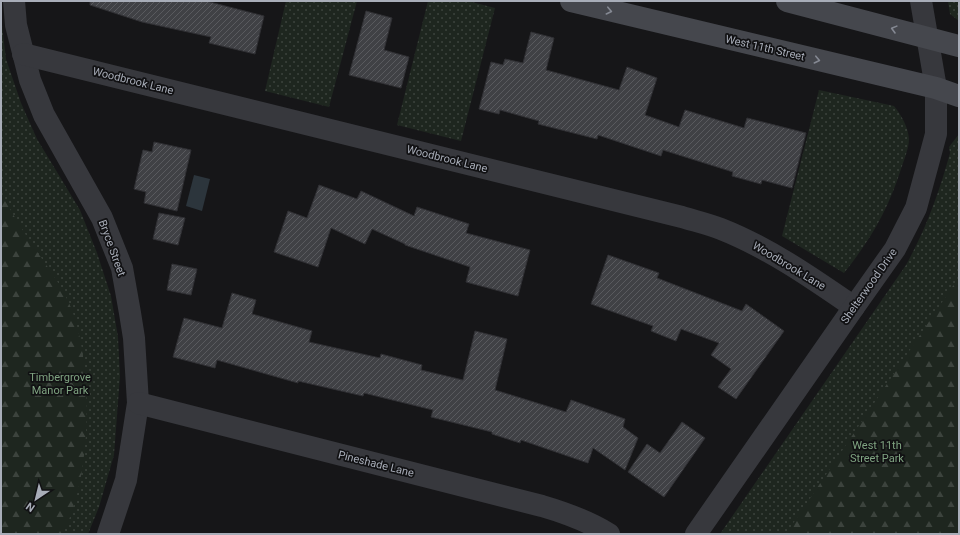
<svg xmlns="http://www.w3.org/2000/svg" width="960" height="535" font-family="Roboto,sans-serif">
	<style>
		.grass { fill: url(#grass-dots) }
		.forest { fill: url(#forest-firs) }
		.water { fill: #2c353c }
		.building { fill: url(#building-hatch); stroke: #303034 }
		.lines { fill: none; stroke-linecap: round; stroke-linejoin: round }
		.street { stroke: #37383d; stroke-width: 22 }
		.secondary { stroke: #45474d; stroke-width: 22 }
		.oneway { stroke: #858993 }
		.labels { text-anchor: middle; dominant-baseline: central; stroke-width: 3.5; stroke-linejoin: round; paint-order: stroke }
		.street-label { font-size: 11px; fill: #a8adb8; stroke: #111113 }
		.park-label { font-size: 11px; fill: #7fa381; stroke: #111113 }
	</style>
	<defs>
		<pattern id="grass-dots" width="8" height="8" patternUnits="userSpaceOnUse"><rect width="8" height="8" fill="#1e261f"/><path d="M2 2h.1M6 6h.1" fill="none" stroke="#3c433d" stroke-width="1.8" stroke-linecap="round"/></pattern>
		<pattern id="forest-firs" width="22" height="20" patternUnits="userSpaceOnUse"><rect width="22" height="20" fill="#1e261f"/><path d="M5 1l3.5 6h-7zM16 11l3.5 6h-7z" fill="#3c433d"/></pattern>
		<pattern id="building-hatch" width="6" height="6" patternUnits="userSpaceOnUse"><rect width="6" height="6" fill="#404145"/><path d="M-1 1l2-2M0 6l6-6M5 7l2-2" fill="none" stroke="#595a5e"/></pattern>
	</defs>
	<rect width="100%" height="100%" fill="#161618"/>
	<!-- grass -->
	<g class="grass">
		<polygon points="286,1 357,1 329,107 265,91"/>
		<polygon points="428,1 468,1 495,8 461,141 397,125"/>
		<polygon points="948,1 959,1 959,21 950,14"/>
		<polygon points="1,17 6,59 21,103 37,139 80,210 97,253 111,296 118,337 120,376 114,455 99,507 88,534 1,534"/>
		<path d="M 819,90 L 894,106 C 902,116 908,127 909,139 C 909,148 904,160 901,169 C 888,210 871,239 844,273 L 782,236 Z"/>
		<path d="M 959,134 L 959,534 L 720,534 L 906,265 C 926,229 939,193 950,153 L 949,147 Z"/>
	</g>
	<!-- forest -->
	<g class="forest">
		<path d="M 1,193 C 10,209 19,225 29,240 C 42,260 57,278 67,299 C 95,355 93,480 62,534 L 1,534 Z"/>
		<polygon points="959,277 959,534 786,534"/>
	</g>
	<!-- water -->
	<polygon class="water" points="194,175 210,179 202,211 186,206"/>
	<!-- building -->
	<g class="building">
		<polygon points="90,1 206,1 264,16 255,54 209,43 211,37 142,22 90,5"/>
		<polygon points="366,11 392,18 384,50 409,57 401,88 349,75"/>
		<polygon points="531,32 554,38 546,70 619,90 627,67 657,78 645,115 679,127 685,110 744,128 747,118 806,133 792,188 762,180 761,184 732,176 733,172 663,150 661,156 598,135 597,139 538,124 539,121 500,110 499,114 479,109 491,62 503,65 505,59 523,63"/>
		<polygon points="154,142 191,150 177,211 144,203 146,192 134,189 143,150 152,152"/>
		<polygon points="319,185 357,199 361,191 414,216 417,207 469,224 466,233 530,250 518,296 466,282 470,267 405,245 405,244 372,229 365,244 331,228 318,267 274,252 288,211 307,218"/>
		<polygon points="159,213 185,218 178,245 153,239"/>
		<polygon points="608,255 659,273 657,278 742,311 746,304 784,331 736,399 718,387 731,369 711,355 719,343 681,329 676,341 651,331 653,326 591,304"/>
		<polygon points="172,264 197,269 191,295 167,290"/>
		<polygon points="232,293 256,300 252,314 312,331 309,342 380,358 381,354 422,365 421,370 463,380 475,331 507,339 495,390 566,412 571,400 625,419 623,427 638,438 625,470 593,448 588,463 521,440 520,443 492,434 492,432 431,417 433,410 364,393 363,396 298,381 298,383 217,360 215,368 173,357 184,318 222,328"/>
		<polygon points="682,422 705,438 664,497 628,472 647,444 660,453"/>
	</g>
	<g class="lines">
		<!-- street -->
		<g class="street">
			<polyline points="14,1 16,25 30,80 44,115 102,218 122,268 130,313 134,338 138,403 126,480 108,534"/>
			<path d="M 23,54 L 682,217 C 695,221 708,224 721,229 C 769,248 812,278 854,307"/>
			<path d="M 138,403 L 542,506 C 566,513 588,521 609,534"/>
			<polyline points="696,534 854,307 895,249 916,208 936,134 936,88 921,1"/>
		</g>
		<!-- secondary -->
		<g class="secondary">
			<polyline points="571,1 936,88 959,96"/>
			<polyline points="787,1 959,46"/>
		</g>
	</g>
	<!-- one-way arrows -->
	<defs><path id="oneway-chevron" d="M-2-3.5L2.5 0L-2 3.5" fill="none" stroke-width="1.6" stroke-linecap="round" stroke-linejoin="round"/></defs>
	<g class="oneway">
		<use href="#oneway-chevron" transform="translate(609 11) rotate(13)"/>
		<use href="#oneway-chevron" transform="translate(894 29) rotate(-165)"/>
		<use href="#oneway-chevron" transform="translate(817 60) rotate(13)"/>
	</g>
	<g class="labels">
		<!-- street labels -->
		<g class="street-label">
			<text transform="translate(765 48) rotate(13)">West 11th Street</text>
			<text transform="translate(133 81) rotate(14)">Woodbrook Lane</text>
			<text transform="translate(447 159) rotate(14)">Woodbrook Lane</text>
			<text transform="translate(112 248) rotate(70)">Bryce Street</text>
			<text transform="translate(789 266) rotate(31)">Woodbrook Lane</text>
			<text transform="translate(869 286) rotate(-55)">Shelterwood Drive</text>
			<text transform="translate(376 464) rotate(14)">Pineshade Lane</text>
		</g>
		<!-- park labels -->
		<g class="park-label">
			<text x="60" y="377">Timbergrove<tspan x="60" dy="13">Manor Park</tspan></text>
			<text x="877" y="445">West 11th<tspan x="877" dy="13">Street Park</tspan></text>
		</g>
	</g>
	<!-- border -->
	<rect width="960" height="535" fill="none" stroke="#a8adb8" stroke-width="4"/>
	<!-- north arrow -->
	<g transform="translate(36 499) rotate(215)" stroke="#111113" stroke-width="3" paint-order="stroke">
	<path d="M0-3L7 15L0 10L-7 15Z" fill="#a8adb8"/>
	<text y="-6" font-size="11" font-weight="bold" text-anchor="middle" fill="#a8adb8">N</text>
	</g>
</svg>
